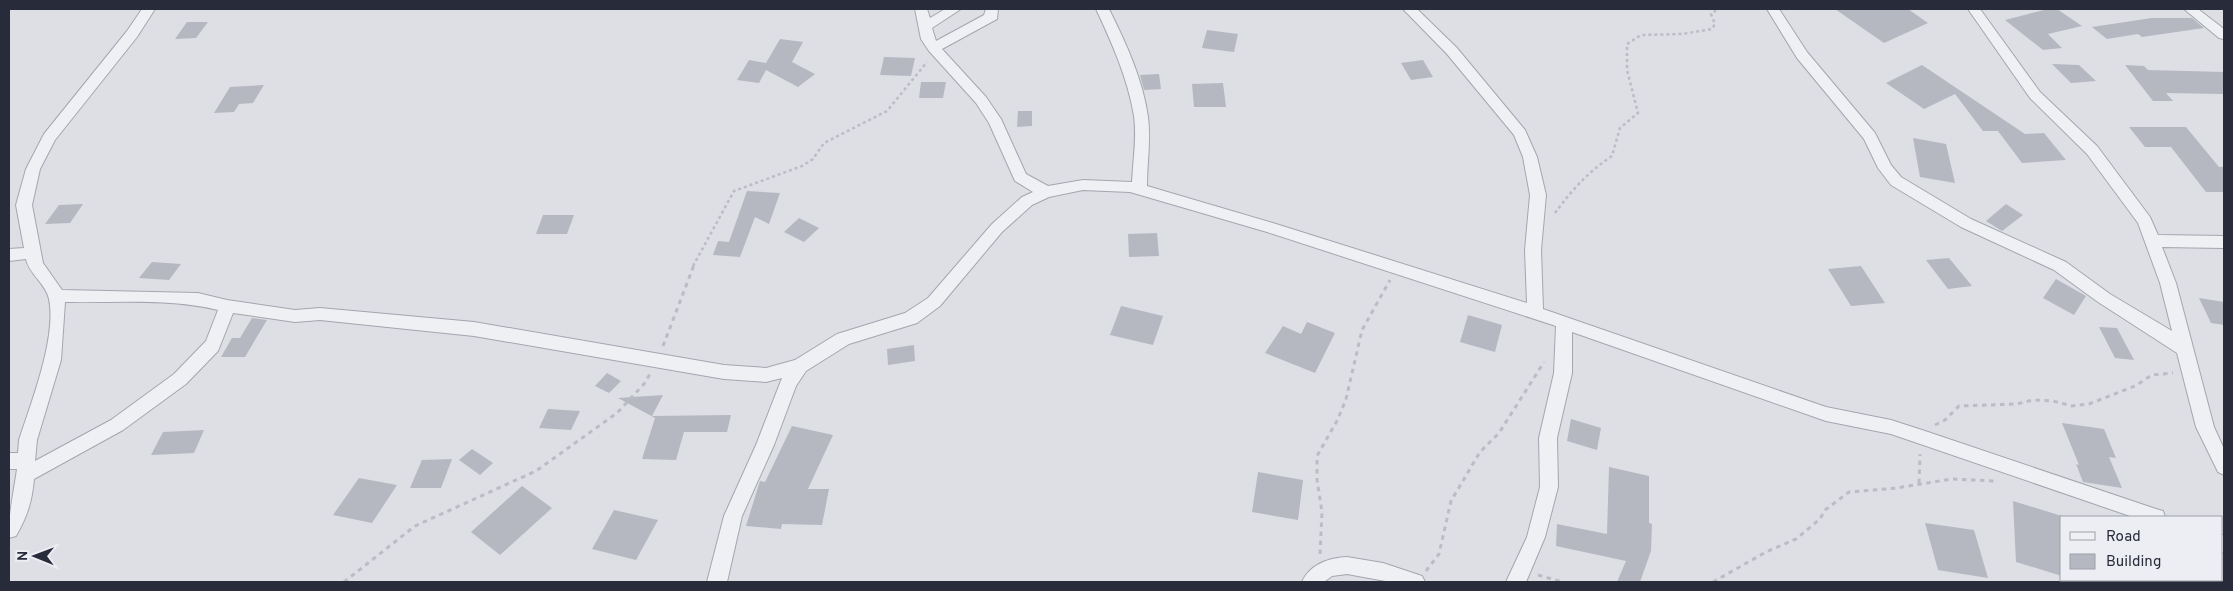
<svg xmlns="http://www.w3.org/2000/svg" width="2233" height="591" font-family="Overpass,sans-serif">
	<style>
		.building { fill: #b5b8c1 }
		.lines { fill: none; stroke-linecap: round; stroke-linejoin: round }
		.street-casing { stroke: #a3a6ae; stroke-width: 2 }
		.path-far1 { stroke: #bbbdc4; stroke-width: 2.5; stroke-dasharray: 3 3; stroke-linecap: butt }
		.path { stroke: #bbbdc4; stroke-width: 3; stroke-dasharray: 4.5 4.5; stroke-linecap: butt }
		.street { fill: #eff0f4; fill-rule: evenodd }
	</style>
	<rect width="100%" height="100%" fill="#dddfe5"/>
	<!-- building -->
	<g class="building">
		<polygon points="1835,9 1908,9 1928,23 1884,43"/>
		<polygon points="2048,9 2057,9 2082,26 2048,34 2062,48 2043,50 2005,20"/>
		<polygon points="2152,18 2192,18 2204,28 2142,37 2138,34 2107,39 2092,27"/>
		<polygon points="187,22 208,22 196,38 175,39"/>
		<polygon points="1207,30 1238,34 1234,52 1202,48"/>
		<polygon points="780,39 803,42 792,62 815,74 798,87 766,70 759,83 737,80 749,60 766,63"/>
		<polygon points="884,57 915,58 911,76 880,75"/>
		<polygon points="1423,60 1433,77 1411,80 1401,63"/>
		<polygon points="2052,64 2079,65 2096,81 2071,83"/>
		<polygon points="1922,65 2025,134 2044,133 2066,160 2022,163 1998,131 1983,131 1955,94 1924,109 1886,83"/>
		<polygon points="2125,65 2144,66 2148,70 2224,72 2224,94 2166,93 2173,101 2153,101"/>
		<polygon points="1159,74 1161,89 1144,90 1140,75"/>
		<polygon points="921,82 946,82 943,98 919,98"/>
		<polygon points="1223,83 1226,107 1194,107 1192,84"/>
		<polygon points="264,85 253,103 239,104 234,112 214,113 230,87"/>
		<polygon points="1018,111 1032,111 1032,126 1017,127"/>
		<polygon points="2129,127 2186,127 2219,167 2224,167 2224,192 2206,192 2171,147 2145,147"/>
		<polygon points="1913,138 1946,144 1955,183 1920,177"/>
		<polygon points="747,191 780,193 769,224 755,217 740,257 713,255 718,241 729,242"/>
		<polygon points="83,204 70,223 45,224 59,205"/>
		<polygon points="2006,204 2023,215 2002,231 1986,221"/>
		<polygon points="543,215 574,215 567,234 536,234"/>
		<polygon points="799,218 819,228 804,242 784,232"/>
		<polygon points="1157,233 1159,256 1129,257 1128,234"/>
		<polygon points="1949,258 1972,286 1948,289 1926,260"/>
		<polygon points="152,262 181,264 169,280 139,278"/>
		<polygon points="1861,266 1885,303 1851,306 1828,269"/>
		<polygon points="2056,279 2086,296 2074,315 2043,298"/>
		<polygon points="2199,298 2224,302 2224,325 2211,323"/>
		<polygon points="1121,306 1163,316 1153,345 1110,335"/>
		<polygon points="1468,315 1502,325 1495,352 1460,342"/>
		<polygon points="252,318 267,320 245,357 221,357 232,338 240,338"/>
		<polygon points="1307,322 1335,333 1315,373 1265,353 1283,326 1301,334"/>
		<polygon points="2099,327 2117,328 2134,360 2115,358"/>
		<polygon points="914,345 915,361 888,365 887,349"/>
		<polygon points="607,373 621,381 609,393 595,386"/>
		<polygon points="663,395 652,416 731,415 727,432 684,432 676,460 642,459 655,418 618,398"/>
		<polygon points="548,409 580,411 571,430 539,428"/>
		<polygon points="1571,419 1601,428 1597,450 1567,441"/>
		<polygon points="2062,423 2104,429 2116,458 2109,457 2122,488 2083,482 2076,464 2079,465"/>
		<polygon points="792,426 833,435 808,489 829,489 822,525 782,524 781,529 746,526 760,481 765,482"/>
		<polygon points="204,430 194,453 151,455 163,432"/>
		<polygon points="472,449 493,463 480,475 459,460"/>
		<polygon points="452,459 441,488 410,488 422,460"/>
		<polygon points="1609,467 1649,476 1649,523 1652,524 1651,551 1640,582 1617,582 1626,561 1556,546 1557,524 1607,534"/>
		<polygon points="1258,472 1303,480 1298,520 1252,512"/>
		<polygon points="359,478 397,485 372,523 333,515"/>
		<polygon points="522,486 552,508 500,555 471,532"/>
		<polygon points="2013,501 2062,516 2062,576 2016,562"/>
		<polygon points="614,510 658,520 636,560 592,549"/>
		<polygon points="1925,523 1974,530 1988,578 1938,570"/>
	</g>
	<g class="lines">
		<defs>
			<g id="street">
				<path d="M 142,9 L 155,9 L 137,37 L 55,140 L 40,169 L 32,205 L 43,263 L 62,290 L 198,293 L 227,300 L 295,310 L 320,308 L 474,322 L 724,365 L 766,368 L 795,360 L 837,334 L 905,313 L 928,298 L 992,224 L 1022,197 L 1033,192 L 1015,181 L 989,123 L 976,103 L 929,51 L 921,39 L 915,9 L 927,9 L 930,18 L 945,9 L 961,9 L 932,28 L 936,41 L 984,15 L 986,9 L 998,9 L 997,19 L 942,49 L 986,97 L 1001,119 L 1026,174 L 1048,186 L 1083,180 L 1132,182 C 1133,160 1137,138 1134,116 C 1128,79 1112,43 1096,9 L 1109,9 C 1126,43 1143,80 1148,117 C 1151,140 1147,163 1147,186 L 1276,224 L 1527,303 L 1525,250 L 1530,195 L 1523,157 L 1514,135 L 1447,54 L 1403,9 L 1417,9 L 1457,48 L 1525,130 L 1537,157 L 1546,195 L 1541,250 L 1543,309 L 1826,407 L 1891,420 L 1925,431 L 2156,509 L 2163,511 L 2165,517 L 2133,517 L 1891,434 L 1826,421 L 1572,332 L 1572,373 L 1557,438 L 1558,487 L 1545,537 L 1526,582 L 1506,582 L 1527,537 L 1540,487 L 1539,438 L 1554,373 L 1556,326 L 1267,232 L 1130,192 L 1083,190 L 1049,197 L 1032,205 L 1002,232 L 940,306 L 917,323 L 849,344 L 806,371 L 796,386 L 774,445 L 742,516 L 727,582 L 707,582 L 724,516 L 756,445 L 782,378 L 766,382 L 724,379 L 474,336 L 320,320 L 295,322 L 233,313 L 218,351 L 186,384 L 123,430 L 34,479 C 32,502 27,517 16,536 L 9,538 C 8,515 14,492 17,469 L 9,469 L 9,453 L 18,453 L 19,440 C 31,403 57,337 49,299 C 46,284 29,274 26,259 L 9,261 L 9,249 L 24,248 L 16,205 L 26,169 L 44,134 L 127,31 ZM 65,302 C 116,303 169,298 218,310 L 206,341 L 174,374 L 111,420 L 35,461 L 37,440 L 61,360 Z"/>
				<polygon points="1767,9 1779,9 1807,52 1875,133 1891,165 1901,177 1971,219 2066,262 2110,294 2172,331 2160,283 2138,223 2087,154 2030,98 1968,9 1980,9 2040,92 2097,146 2150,217 2158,235 2224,236 2224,248 2162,247 2176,283 2214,427 2224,449 2224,475 2218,472 2196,427 2177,353 2098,302 2054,270 1961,227 1891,185 1878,168 1864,139 1797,58"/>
				<polygon points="2184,9 2198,9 2224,29 2224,39 2219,38"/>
				<polygon points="2222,535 2224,535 2224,553 2222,552"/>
				<path d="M 1347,557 L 1383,563 L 1422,576 L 1425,582 L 1391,582 L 1347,574 L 1332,576 L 1324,582 L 1302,582 C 1310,564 1329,558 1347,557 Z"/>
			</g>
		</defs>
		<!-- street casing -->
		<use href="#street" class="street-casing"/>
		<!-- path-far1 -->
		<g class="path-far1">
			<path d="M 1555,213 C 1571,191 1589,171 1612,156 L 1620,128 L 1638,113 L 1627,70 L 1627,44 L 1641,35 L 1682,34 L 1712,29 L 1715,24 L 1711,14 L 1718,9"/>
			<polyline points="693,266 734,191 802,166 813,159 824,143 887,111 927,62"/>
		</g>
		<!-- path -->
		<g class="path">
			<polyline points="663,346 694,265"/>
			<polyline points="1935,425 1945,420 1959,406 2017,404 2033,400 2053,401 2072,406 2089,404 2135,386 2152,375 2173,373"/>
			<polyline points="1919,483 1920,454"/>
			<polyline points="1320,554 1322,512 1317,480 1317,456 1338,419 1346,399 1362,330 1390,280"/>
			<polyline points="1426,571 1439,554 1451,501 1480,452 1499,433 1544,362"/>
			<polyline points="1538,575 1562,582"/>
			<polyline points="344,582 415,526 536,471 617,413 644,384 650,374"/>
			<polyline points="1713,582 1766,552 1796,539 1820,519 1825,510 1849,492 1897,488 1951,479 1996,481"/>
		</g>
		<!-- street -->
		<use href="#street" class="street"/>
	</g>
	<!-- border -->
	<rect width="2233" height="591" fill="none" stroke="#282c3a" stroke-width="20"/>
	<!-- legend -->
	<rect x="2060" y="516" width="162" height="65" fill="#eceef3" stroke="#9ea0a9"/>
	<rect x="2070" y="532" width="25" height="8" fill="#eff0f4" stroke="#9ea0a9"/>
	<text x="2106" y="541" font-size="15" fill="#282c3a">Road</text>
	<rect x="2070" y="554" width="25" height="15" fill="#b5b8c1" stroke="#9ea0a9"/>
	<text x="2106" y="566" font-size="15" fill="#282c3a">Building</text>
	<!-- north arrow -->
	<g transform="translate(35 556) rotate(271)" stroke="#eceef3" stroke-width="4" paint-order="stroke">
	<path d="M0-4L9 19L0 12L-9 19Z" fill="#282c3a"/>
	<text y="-8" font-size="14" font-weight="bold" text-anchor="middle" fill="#282c3a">N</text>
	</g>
</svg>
